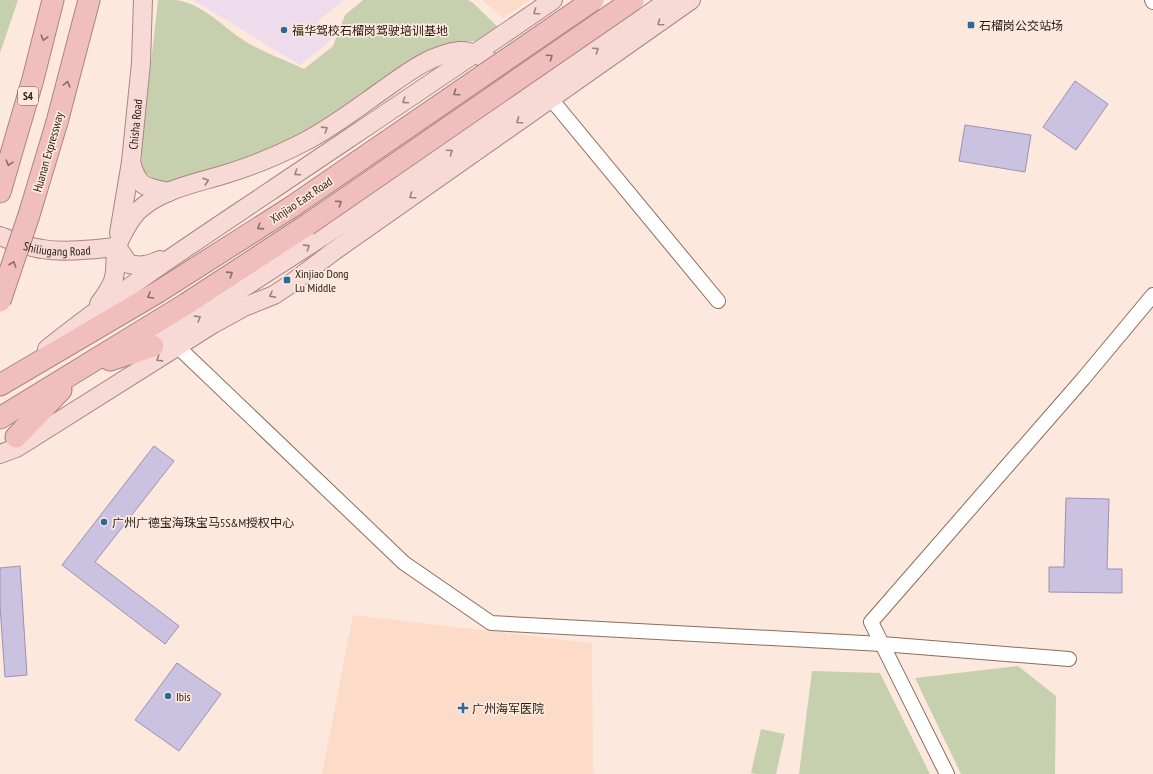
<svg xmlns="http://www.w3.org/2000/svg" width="1153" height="774" font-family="'PT Sans Narrow','Noto Sans SC',sans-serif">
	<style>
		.built { fill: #fcdcc9 }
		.education { fill: #eedced }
		.green { fill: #c7d0ae }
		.building { fill: #cbc2e2; stroke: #9b92b0 }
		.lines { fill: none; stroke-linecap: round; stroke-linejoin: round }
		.minor-casing { stroke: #8a6d5c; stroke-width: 16 }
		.major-casing { stroke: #aa8580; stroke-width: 20 }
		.highway-casing { stroke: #aa8580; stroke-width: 23 }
		.minor { stroke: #fff; stroke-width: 14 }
		.major { stroke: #f7d9d6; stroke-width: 18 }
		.highway { stroke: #f1bfbb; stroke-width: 21 }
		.highway-bridge-casing { stroke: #aa8580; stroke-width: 23; stroke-linecap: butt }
		.highway-bridge { stroke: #f1bfbb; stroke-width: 21 }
		.oneway { stroke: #99837e }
		.oneway2 { stroke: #8c6c67 }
		.poi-dot { fill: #2b689f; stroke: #fce8dc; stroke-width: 1.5 }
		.labels { text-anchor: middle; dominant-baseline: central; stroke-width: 3.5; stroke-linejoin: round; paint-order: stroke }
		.shield { fill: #fce8dc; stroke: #66584f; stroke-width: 1 }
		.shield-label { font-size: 11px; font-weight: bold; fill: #261a13 }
		.poi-label { font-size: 12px; fill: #261a13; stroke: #fce8dc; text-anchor: start }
		.street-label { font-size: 12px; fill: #261a13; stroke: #fce8dc }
	</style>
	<rect width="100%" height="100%" fill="#fce8dc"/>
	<!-- built -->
	<g class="built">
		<polygon points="482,0 530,0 503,18"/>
		<polygon points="353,615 592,643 593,774 322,774"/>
	</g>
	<!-- education -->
	<polygon class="education" points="193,0 344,0 318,21 332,39 300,65"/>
	<!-- green -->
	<g class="green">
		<polygon points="0,0 18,0 0,53"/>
		<path d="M 158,0 C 164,0 170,0 176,0 C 205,4 224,29 248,43 C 265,53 285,60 304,69 L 333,46 L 345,15 L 363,0 L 468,0 L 473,3 L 501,30 L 489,38 L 458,44 L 339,115 L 265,154 L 173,183 L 157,181 L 141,170 L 142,142 Z"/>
		<polygon points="1018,666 1056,696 1055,774 961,774 915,678"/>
		<polygon points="812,671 880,673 930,774 799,774"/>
		<polygon points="761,729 785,734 776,774 757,774 751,773"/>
	</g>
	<!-- building -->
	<g class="building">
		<polygon points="1075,81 1108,104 1076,150 1043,127"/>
		<polygon points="965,125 1031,135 1025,172 959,161"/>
		<polygon points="154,446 174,461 95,562 179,626 165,644 62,565"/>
		<polygon points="1066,498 1109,499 1107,569 1122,569 1122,593 1049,592 1049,567 1064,567"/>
		<polygon points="20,566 27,675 5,677 0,606 0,568"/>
		<polygon points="177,663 221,694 179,751 135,720"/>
	</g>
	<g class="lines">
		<defs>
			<g id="minor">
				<polyline points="1152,0 1153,2"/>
				<polyline points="551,99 718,301"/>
				<polyline points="178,347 404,563 491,623 882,644 1069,659"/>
				<polyline points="947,774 871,622 1083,379 1153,295"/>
			</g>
			<g id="major">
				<path d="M 131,162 C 138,187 144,187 169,192"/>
				<path id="s1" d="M 119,233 L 131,162 L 141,63 L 143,0"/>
				<path id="s2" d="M 0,236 C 13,241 27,247 42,249 C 66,253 93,249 117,247"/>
				<path d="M 117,247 L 129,264 C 141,267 149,265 160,260"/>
				<path d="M 99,304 C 104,297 110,289 113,281 C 117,271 114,258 117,248 C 119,238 131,218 138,211 C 162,188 199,183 229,173 C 255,165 281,154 304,142 C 331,128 356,109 380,92 C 404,75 430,54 460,51 C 478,49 513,76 529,86"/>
				<polyline points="153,346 362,211 669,0"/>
				<path d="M 47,349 C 118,292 193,243 269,192 C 364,128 459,65 553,0"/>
				<polyline points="0,454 16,448 29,440 213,324 244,307 274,295 289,285 334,251 691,0"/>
			</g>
			<g id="highway">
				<polyline points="57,122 89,0"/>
				<polyline points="0,192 33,79 53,0"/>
				<polyline points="110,360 153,346"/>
				<polyline points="0,385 158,292 293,206"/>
				<polyline points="0,418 186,304 307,225"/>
				<polyline points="16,437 61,390"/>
			</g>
		</defs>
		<!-- minor casing -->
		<use href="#minor" class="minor-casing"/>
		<!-- major casing -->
		<use href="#major" class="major-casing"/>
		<!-- highway casing -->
		<use href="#highway" class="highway-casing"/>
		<!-- minor -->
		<use href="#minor" class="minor"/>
		<!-- major -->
		<use href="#major" class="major"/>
		<!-- highway -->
		<use href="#highway" class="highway"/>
		<defs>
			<g id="highway-bridge">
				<polyline points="293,206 593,0"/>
				<polyline points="307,225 633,0"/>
				<polyline points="0,301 29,215 57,122"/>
			</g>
		</defs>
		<!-- highway-bridge casing -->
		<use href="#highway-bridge" class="highway-bridge-casing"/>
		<!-- highway-bridge -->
		<use href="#highway-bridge" class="highway-bridge"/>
	</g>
	<!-- one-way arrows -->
	<defs><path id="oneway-chevron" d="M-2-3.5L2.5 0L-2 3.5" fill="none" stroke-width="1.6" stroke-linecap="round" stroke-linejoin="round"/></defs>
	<g class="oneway">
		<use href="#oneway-chevron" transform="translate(536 12) rotate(145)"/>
		<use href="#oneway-chevron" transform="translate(660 23) rotate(145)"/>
		<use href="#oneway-chevron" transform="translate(596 50) rotate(-34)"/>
		<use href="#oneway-chevron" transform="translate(405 101) rotate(146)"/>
		<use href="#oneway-chevron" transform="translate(519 121) rotate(145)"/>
		<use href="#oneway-chevron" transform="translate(325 129) rotate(-32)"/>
		<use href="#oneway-chevron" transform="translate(450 152) rotate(-35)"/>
		<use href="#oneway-chevron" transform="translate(297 173) rotate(146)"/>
		<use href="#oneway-chevron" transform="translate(206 181) rotate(-17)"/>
		<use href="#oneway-chevron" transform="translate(412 196) rotate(145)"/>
		<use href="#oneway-chevron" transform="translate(307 247) rotate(-33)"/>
		<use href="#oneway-chevron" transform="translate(272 295) rotate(152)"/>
		<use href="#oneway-chevron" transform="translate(198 318) rotate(-32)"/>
		<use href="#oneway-chevron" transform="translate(159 359) rotate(148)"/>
	</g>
	<g class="oneway2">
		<use href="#oneway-chevron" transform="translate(44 38) rotate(105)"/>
		<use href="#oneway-chevron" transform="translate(550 57) rotate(-35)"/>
		<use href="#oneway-chevron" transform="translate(67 84) rotate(-75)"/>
		<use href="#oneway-chevron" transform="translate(456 93) rotate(145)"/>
		<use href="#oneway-chevron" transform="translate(9 163) rotate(106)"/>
		<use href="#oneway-chevron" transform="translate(339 203) rotate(-34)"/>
		<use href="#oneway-chevron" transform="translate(260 227) rotate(147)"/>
		<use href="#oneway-chevron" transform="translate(13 264) rotate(-71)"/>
		<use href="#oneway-chevron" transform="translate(230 274) rotate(-33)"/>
		<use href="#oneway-chevron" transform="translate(150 296) rotate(150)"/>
	</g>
	<!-- markers -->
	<g class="poi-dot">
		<rect x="967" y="21" width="8" height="8" rx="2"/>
		<circle cx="284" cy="30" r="4"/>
		<rect x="283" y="276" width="8" height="8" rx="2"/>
		<circle cx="104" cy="522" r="4"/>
		<circle cx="168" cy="696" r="4"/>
		<path d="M461 702h4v4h4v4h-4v4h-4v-4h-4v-4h4z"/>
	</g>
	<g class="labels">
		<!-- shield labels -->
		<rect class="shield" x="18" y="87" width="20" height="18" rx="3"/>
		<g class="shield-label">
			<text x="28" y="96">S4</text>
		</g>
		<!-- poi labels -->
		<g class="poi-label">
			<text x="979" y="25">石榴岗公交站场</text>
			<text x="292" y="30">福华驾校石榴岗驾驶培训基地</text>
			<text x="295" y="273">Xinjiao Dong<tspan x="295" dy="14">Lu Middle</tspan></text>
			<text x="112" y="522">广州广德宝海珠宝马5S&amp;M授权中心</text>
			<text x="176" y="696">Ibis</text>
			<text x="472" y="708">广州海军医院</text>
		</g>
		<!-- street labels -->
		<g class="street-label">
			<text stroke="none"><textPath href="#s1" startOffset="110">Chisha Road</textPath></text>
			<text transform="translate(48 152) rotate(-74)">Huanan Expressway</text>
			<text transform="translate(301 200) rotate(-34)">Xinjiao East Road</text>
			<text stroke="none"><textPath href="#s2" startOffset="59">Shiliugang Road</textPath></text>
		</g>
	</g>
</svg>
